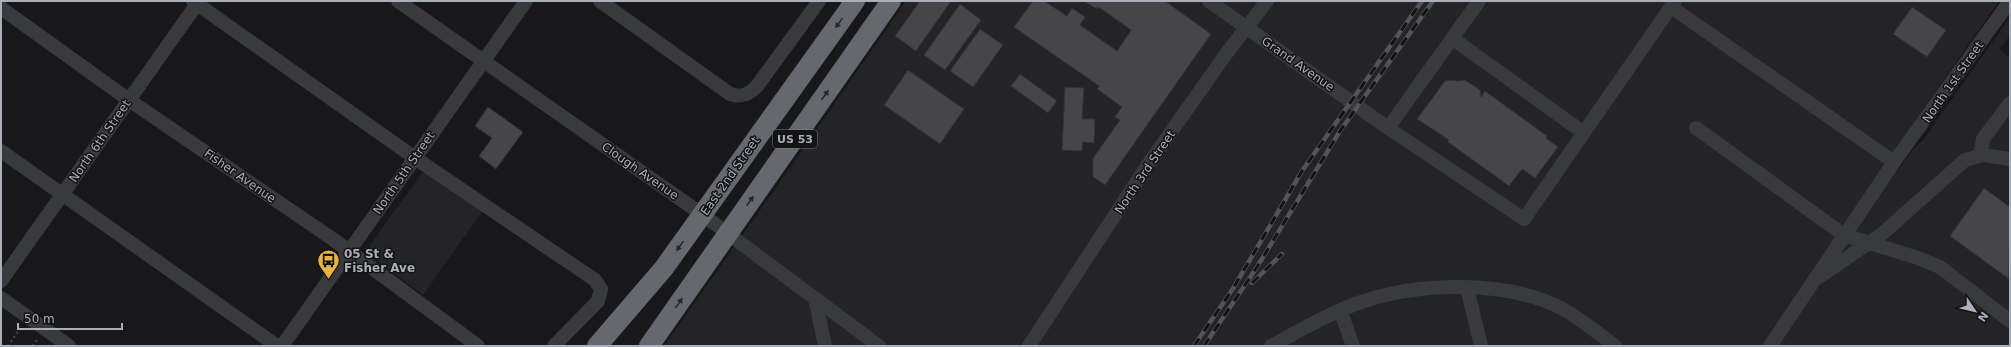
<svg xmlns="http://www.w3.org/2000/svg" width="2011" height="347" font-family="'DejaVu Sans',sans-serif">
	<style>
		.built { fill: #242427 }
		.building { fill: #45454a; stroke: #323235 }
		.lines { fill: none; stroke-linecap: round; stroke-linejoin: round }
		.path { stroke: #3f4145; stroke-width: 2.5; stroke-dasharray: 2 3; stroke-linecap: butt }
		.minor { stroke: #393a3e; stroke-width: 14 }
		.highway { stroke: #65686f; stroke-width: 20 }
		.rail-casing { stroke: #525459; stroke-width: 4.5 }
		.rail { stroke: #131315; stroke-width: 3; stroke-dasharray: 9; stroke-linecap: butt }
		.oneway { fill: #28282c }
		.labels { text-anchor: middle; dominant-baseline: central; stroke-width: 3; stroke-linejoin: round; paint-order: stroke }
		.shield { fill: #131315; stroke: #7d8088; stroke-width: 1 }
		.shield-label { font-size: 11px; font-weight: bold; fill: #abafb9 }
		.street-label { font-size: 12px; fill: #abafb9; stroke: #131315 }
		.poi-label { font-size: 12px; font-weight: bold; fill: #abafb9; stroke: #131315; text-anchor: start }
	</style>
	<rect width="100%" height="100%" fill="#18181a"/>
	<!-- built -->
	<g class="built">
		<polygon points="906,1 1999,1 1870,185 1869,209 1915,147 1923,140 2010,17 2010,35 2000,49 2010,58 2010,346 664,346 773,192"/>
		<polygon points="425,169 484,209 423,295 381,264 373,257 370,250 370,245"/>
	</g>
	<!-- building -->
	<g class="building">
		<polygon points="920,1 951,1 916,51 895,36"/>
		<polygon points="1033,1 1044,1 1067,16 1072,8 1085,17 1080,25 1117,51 1131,30 1100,8 1095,8 1084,1 1165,1 1211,34 1105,185 1093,177 1093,158 1120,120 1115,117 1122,107 1097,89 1099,86 1014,27"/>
		<polygon points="960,4 981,20 945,70 924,55"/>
		<polygon points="1912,7 1946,30 1927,57 1893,34"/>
		<polygon points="980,29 1003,45 973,87 950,71"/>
		<polygon points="908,70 964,109 940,144 884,105"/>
		<polygon points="1020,74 1057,101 1048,113 1011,86"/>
		<polygon points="1453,80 1456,81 1465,80 1480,90 1481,97 1485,91 1547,136 1546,138 1558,147 1535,178 1522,169 1509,186 1448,142 1449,140 1417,119 1445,81"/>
		<polygon points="1065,87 1084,88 1082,119 1095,119 1094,143 1083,142 1082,151 1062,150"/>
		<polygon points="488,107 523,132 496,169 479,156 492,138 475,126"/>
		<polygon points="1984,188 2010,207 2009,279 1950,236"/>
	</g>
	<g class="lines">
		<!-- path -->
		<g class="path">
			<polyline points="8,346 20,328"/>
			<polyline points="33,346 37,340"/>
		</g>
		<!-- minor -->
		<g class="minor">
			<polyline points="193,1 415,158 595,280 601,289 598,301 554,346"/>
			<polyline points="398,1 703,215 879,346"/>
			<path d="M 600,1 L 730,94 C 742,98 749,94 757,86 L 819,1"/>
			<polyline points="1209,1 1388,128 1524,219 1675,1"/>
			<polyline points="1671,7 1894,162"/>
			<polyline points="1,8 129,100 334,240 478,346"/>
			<polyline points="1452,38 1584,133"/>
			<polyline points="1388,128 1479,1"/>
			<polyline points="1696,128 1844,235 1918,258 1940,267 2010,321"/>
			<polyline points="1,151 277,346"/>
			<polyline points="1980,155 1983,139 2010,103"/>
			<polyline points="1819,277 1882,234 1965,160 1983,155 2010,159"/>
			<polyline points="1,281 199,1"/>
			<polyline points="1467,288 1481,346"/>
			<polyline points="1,298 69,346"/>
			<polyline points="815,298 825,346"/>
			<polyline points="1340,310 1353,346"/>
			<polyline points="282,346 526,1"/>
			<polyline points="1029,346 1147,166 1226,54 1267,1"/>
			<path d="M 1271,346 C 1301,330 1331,312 1364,301 C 1422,282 1508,280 1563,309 C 1582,320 1598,333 1615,346"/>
			<polyline points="1770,346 1894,162 2010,1"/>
		</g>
		<!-- highway -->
		<g class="highway">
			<polyline points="597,346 664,268 855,1"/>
			<polyline points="649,346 891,1"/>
		</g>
		<defs>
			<g id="rail">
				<polyline points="1252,283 1282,254"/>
				<polyline points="1194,346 1234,287 1302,171 1422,1"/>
				<polyline points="1204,346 1257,267 1340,131 1433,1"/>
			</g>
		</defs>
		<!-- rail casing -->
		<use href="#rail" class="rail-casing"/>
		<!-- rail -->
		<use href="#rail" class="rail"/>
	</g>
	<!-- one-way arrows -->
	<defs><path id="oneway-solid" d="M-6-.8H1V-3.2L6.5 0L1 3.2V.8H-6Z"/></defs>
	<g class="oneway">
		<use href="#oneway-solid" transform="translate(839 23) rotate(125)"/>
		<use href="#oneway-solid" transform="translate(825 95) rotate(-55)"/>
		<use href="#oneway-solid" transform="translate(750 201) rotate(-54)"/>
		<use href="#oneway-solid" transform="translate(680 246) rotate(126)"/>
		<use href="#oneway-solid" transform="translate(679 303) rotate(-56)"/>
	</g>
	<!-- icons -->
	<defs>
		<symbol id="bus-pin" viewBox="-11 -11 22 30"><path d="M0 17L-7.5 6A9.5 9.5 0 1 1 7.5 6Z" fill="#e8b441" stroke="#131315"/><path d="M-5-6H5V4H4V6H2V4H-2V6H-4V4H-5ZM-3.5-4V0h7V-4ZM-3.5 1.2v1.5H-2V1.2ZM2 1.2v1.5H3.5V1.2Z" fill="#111"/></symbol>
	</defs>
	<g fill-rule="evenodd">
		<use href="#bus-pin" x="316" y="248" width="25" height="34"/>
	</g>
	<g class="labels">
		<!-- shield labels -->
		<rect class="shield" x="773" y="130" width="44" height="18" rx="3"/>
		<g class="shield-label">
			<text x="795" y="139">US 53</text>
		</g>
		<!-- street labels -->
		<g class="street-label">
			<text transform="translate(1298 64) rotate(35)">Grand Avenue</text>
			<text transform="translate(1953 82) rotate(-55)">North 1st Street</text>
			<text transform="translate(100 141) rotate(-55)">North 6th Street</text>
			<text transform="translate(640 171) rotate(35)">Clough Avenue</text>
			<text transform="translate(1145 172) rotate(-56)">North 3rd Street</text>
			<text transform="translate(404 173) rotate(-55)">North 5th Street</text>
			<text transform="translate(240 176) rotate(35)">Fisher Avenue</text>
			<text transform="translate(730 176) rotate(-55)">East 2nd Street</text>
		</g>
		<!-- poi labels -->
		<g class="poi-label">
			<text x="344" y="254">05 St &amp;<tspan x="344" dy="14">Fisher Ave</tspan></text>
		</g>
	</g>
	<!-- border -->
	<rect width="2011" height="347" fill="none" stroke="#abafb9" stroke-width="4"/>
	<!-- north arrow -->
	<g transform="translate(1975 311) rotate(125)" stroke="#131315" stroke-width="3" paint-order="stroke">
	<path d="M0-3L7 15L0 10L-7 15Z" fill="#abafb9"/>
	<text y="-6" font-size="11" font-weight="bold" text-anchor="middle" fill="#abafb9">N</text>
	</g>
	<!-- scale -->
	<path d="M18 323v6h104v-6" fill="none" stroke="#abafb9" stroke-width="2"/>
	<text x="24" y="323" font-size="12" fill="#abafb9" stroke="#131315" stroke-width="3" paint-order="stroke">50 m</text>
</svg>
